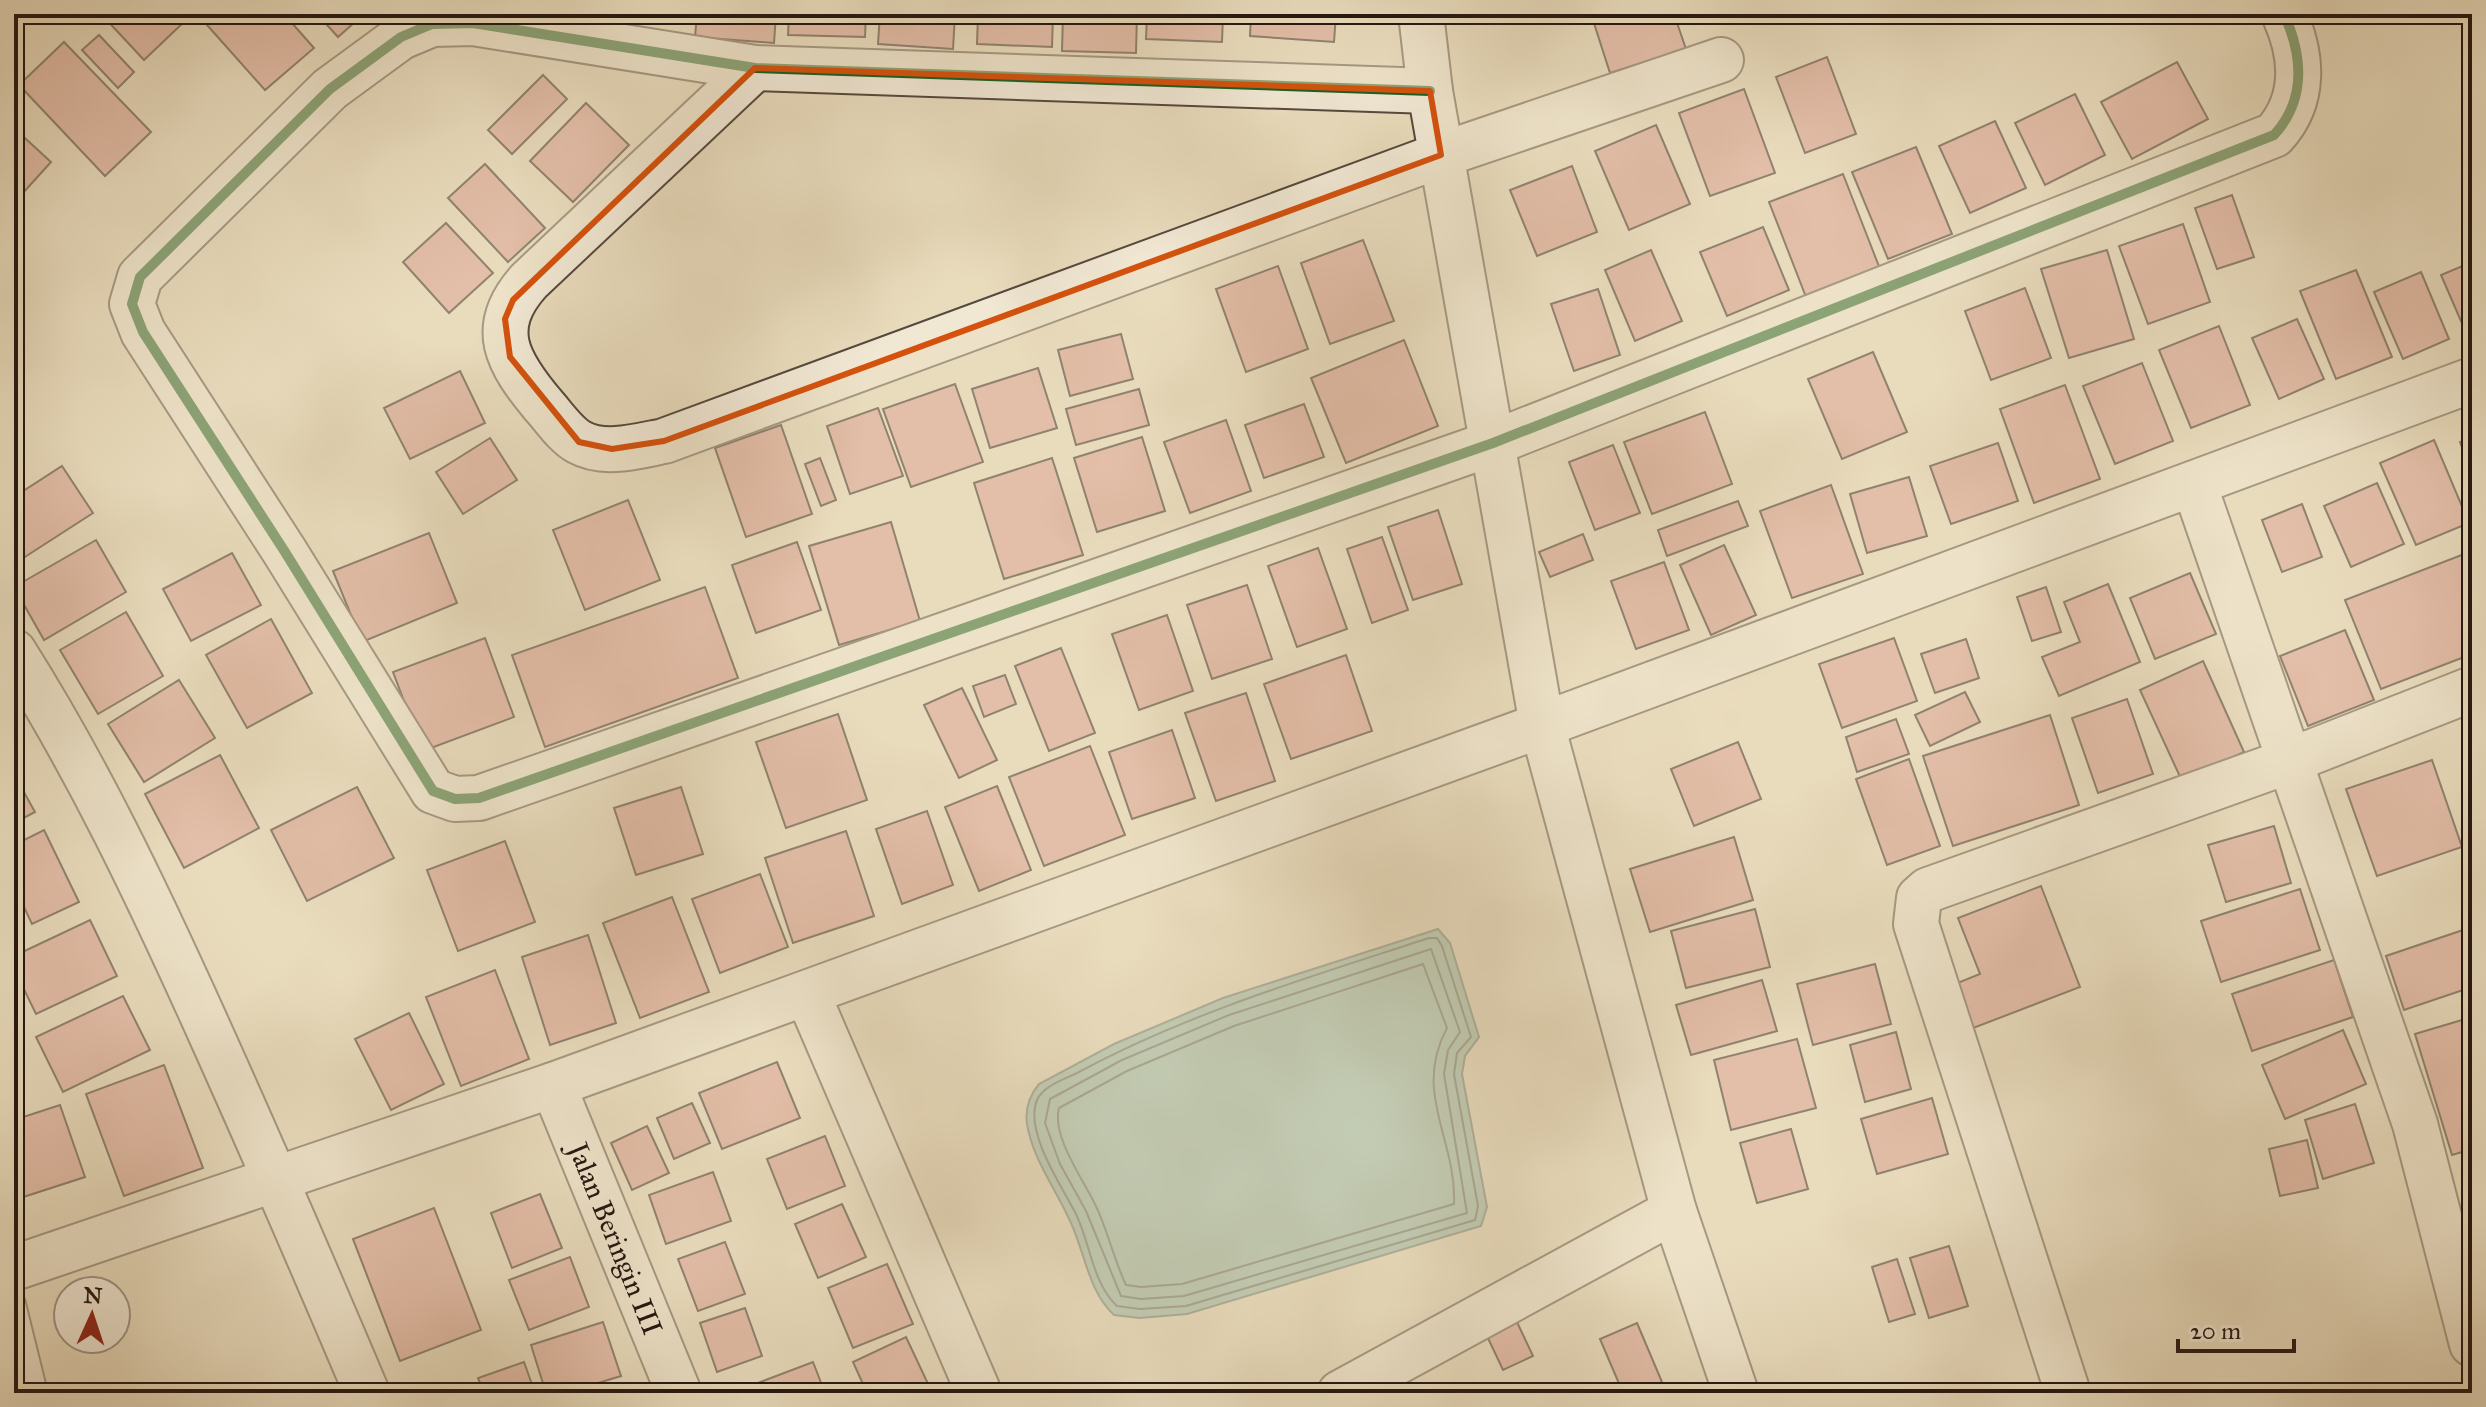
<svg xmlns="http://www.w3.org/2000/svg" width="2486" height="1407" font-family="'IM FELL Great Primer',serif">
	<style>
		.water { fill: #98bcae; stroke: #6a7a70; stroke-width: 2 }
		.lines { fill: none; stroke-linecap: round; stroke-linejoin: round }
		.shore { stroke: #5e6a60; stroke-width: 2 }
		.building { fill: #db998e; stroke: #251712; stroke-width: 2 }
		.lane-casing { stroke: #56483d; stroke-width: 26 }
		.street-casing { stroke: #56483d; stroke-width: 48 }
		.lane { stroke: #f1e8d4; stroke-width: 22 }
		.street { stroke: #f1e8d4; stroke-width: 44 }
		.cycleway-casing { stroke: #f1e8d4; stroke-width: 15 }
		.cycleway { stroke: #1b5e20; stroke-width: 10 }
		.marked { fill: none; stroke: #d4520d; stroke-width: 6; stroke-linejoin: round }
		.labels { text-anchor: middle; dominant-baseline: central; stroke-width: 7; stroke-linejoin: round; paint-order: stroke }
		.street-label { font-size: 28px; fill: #251712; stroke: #f1e8d4 }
	</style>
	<rect width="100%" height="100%" fill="#e9dcbd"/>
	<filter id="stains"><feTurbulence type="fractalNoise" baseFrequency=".0025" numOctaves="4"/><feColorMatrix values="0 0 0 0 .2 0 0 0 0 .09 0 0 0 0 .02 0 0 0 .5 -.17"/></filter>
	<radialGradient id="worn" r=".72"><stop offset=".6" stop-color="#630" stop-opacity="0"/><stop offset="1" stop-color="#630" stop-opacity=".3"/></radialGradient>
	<!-- water -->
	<path class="water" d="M 1438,929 L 1450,943 L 1479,1037 L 1465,1056 L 1462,1074 L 1487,1207 L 1481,1226 L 1187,1314 L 1140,1318 L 1114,1315 C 1088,1291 1085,1252 1070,1221 C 1056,1189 1033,1160 1027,1124 C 1025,1109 1029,1096 1039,1084 L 1114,1044 L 1223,998 Z"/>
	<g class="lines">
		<!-- shore -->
		<g class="shore">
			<path d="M 1429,938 L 1437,938 L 1442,946 L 1471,1037 L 1457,1053 L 1454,1074 L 1478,1206 L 1475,1220 L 1186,1306 L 1140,1309 L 1117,1306 C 1092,1283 1090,1241 1075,1212 C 1061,1185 1024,1131 1037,1100 C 1043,1086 1065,1079 1077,1073 C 1188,1013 1310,977 1429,938 Z"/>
			<polygon points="1431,949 1460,1032 1448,1050 1444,1074 1467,1213 1184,1296 1141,1299 1121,1296 1086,1211 1060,1164 1045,1123 1050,1099 1122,1060 1229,1015"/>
			<path d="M 1423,964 L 1447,1028 C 1412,1093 1457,1140 1454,1204 L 1182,1284 L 1141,1287 L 1126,1285 C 1115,1262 1109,1236 1099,1213 C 1088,1185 1051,1139 1059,1108 L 1127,1071 L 1234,1026 Z"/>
		</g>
	</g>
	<!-- building -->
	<g class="building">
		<polygon points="101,14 178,14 185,21 144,60"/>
		<polygon points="219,14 284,14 314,48 265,90 207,25"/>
		<polygon points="317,14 364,14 338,37"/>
		<polygon points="639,14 682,14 682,17"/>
		<polygon points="697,14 776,14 774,43 695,37"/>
		<polygon points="789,14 866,14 865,37 788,35"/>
		<polygon points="880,14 955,14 953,49 878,44"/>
		<polygon points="978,14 1053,14 1052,47 977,44"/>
		<polygon points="1063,14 1137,14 1136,53 1062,51"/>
		<polygon points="1147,14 1223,14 1222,42 1146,39"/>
		<polygon points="1251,14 1336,14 1334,42 1250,36"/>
		<polygon points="1591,14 1674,14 1686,49 1610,73"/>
		<polygon points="99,35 134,72 118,88 82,50"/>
		<polygon points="64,42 151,132 105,176 19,85"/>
		<polygon points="1827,57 1856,134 1805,153 1776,77"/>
		<polygon points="2177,62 2208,119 2132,159 2101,102"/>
		<polygon points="543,75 567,99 512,154 488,130"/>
		<polygon points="1744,89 1775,173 1710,196 1679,113"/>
		<polygon points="2075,94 2105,155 2045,185 2015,123"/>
		<polygon points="586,103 629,145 573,202 530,161"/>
		<polygon points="1995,121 2026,188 1970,213 1939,146"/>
		<polygon points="1656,125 1690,204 1629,230 1595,151"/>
		<polygon points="14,128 51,162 22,194 14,187"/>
		<polygon points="1916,147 1952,234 1888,259 1852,172"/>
		<polygon points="485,164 545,228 508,262 448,198"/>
		<polygon points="1572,166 1597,232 1537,256 1510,190"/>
		<polygon points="1843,174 1880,269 1806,297 1769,202"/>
		<polygon points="2232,195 2254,257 2217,269 2195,208"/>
		<polygon points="446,223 493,273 449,313 403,262"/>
		<polygon points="2183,224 2210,302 2148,324 2119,246"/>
		<polygon points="1763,227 1789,290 1727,316 1700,252"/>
		<polygon points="1363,240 1394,321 1330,344 1301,263"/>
		<polygon points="1651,250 1682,321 1635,341 1605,270"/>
		<polygon points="2107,250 2134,339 2069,358 2041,269"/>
		<polygon points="2472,262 2472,333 2467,335 2441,275"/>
		<polygon points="1278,266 1308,349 1246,372 1216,289"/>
		<polygon points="2356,270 2392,357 2336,379 2300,291"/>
		<polygon points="2421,272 2449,339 2403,359 2374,292"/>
		<polygon points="2025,288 2051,358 1991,380 1965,311"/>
		<polygon points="1598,289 1620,355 1574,371 1551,304"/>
		<polygon points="2297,319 2324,379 2279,399 2252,338"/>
		<polygon points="2219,326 2250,405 2191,428 2159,350"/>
		<polygon points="1121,334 1133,379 1070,396 1058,350"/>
		<polygon points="1404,340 1438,426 1346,463 1311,378"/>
		<polygon points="1873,352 1907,432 1842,459 1808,379"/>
		<polygon points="2142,363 2173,441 2115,464 2083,386"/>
		<polygon points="1038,368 1057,428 990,448 972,389"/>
		<polygon points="460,371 485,423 410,459 384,408"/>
		<polygon points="955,384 983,462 911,487 883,409"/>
		<polygon points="2065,385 2100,479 2034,503 2000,409"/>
		<polygon points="1139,389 1149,425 1076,445 1066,409"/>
		<polygon points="1304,404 1324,457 1264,478 1245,425"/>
		<polygon points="878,408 903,476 850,494 827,426"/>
		<polygon points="1705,412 1732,484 1652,514 1624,442"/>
		<polygon points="1226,420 1251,491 1190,513 1164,442"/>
		<polygon points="781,425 812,514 746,537 715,448"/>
		<polygon points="1142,437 1165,511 1097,532 1074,458"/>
		<polygon points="2472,437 2472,473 2460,442"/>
		<polygon points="490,438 517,480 463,514 436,472"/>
		<polygon points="2434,440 2469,523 2416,545 2380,463"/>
		<polygon points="1998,443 2018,501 1951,524 1930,466"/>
		<polygon points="1613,445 1640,513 1595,530 1569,462"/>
		<polygon points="820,458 836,500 821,506 805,464"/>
		<polygon points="1052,458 1083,555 1004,579 974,483"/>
		<polygon points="62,466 93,513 14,564 14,497"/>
		<polygon points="1909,477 1927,536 1867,553 1850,494"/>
		<polygon points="2377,483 2404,544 2351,567 2324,506"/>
		<polygon points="1831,485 1863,574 1792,598 1760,511"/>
		<polygon points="628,500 660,580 585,610 553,530"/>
		<polygon points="1738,501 1748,526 1667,556 1658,530"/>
		<polygon points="2302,504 2322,557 2282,572 2262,520"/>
		<polygon points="1438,510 1462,584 1413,600 1388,527"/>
		<polygon points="891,522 920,621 839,645 809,546"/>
		<polygon points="429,533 457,603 362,642 333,571"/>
		<polygon points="1583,534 1593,560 1550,577 1539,552"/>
		<polygon points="1382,537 1408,610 1372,623 1347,549"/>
		<polygon points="96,540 126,592 44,640 14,587"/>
		<polygon points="797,542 821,610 756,633 732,565"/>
		<polygon points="1724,545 1756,615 1711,635 1680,565"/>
		<polygon points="1318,548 1347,629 1297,647 1268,566"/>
		<polygon points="2472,551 2472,654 2381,689 2345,600"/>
		<polygon points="232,553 261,605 191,641 163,589"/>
		<polygon points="1664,562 1689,630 1636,649 1611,581"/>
		<polygon points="2190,573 2216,634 2155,659 2130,598"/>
		<polygon points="2108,584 2140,662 2059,696 2042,657 2080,642 2064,602"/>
		<polygon points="1247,585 1272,659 1212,679 1187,605"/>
		<polygon points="705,587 738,678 545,747 512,655"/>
		<polygon points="2046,587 2061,632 2032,641 2017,597"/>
		<polygon points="126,612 163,676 98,714 60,650"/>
		<polygon points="1167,615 1193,691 1139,710 1112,634"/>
		<polygon points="271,619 312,693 247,728 206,655"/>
		<polygon points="2345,630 2374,700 2308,726 2280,656"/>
		<polygon points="485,638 514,717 423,751 393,672"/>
		<polygon points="1894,638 1917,701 1842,728 1819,664"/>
		<polygon points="1966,639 1979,678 1935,693 1921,654"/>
		<polygon points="1061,648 1095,733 1049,751 1015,666"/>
		<polygon points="1346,655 1372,731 1291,759 1264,684"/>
		<polygon points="2203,661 2244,752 2182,781 2140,690"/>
		<polygon points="1005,675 1016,704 984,717 973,686"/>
		<polygon points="179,680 215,738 144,782 108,724"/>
		<polygon points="962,688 997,760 959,778 924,705"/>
		<polygon points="1965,692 1980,722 1930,746 1915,715"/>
		<polygon points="1246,693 1275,781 1216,801 1185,713"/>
		<polygon points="2127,699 2153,774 2098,793 2072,718"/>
		<polygon points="838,714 867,800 786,828 756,742"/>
		<polygon points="2050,715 2079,805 1953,846 1923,756"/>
		<polygon points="1896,719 1909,754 1857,772 1846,737"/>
		<polygon points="1172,730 1195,798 1132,819 1109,752"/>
		<polygon points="1738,742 1761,799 1694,826 1671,769"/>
		<polygon points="1090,746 1125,835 1044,866 1009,777"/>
		<polygon points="220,755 259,828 184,868 145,794"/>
		<polygon points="1909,759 1940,846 1887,865 1856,779"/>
		<polygon points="2432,760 2462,847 2377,876 2346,789"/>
		<polygon points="14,774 35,812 14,823"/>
		<polygon points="997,786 1031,870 979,891 945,807"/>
		<polygon points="357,787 394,858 307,901 271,830"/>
		<polygon points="681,787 703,854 636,875 614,808"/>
		<polygon points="927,811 953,885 902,904 876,829"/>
		<polygon points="2274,826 2291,883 2226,902 2208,845"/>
		<polygon points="44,830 79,902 32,924 14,886 14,845"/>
		<polygon points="846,831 874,916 793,943 765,858"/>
		<polygon points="1734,837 1753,900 1650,932 1630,869"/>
		<polygon points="505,841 535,922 458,951 427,870"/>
		<polygon points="760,874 788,947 720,973 692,899"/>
		<polygon points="2041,886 2080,987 1968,1030 1950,986 1980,974 1958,918"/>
		<polygon points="2300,889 2320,950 2221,982 2201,921"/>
		<polygon points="672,897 709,992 640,1018 603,923"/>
		<polygon points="1755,909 1770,967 1686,988 1671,931"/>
		<polygon points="90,920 117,976 36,1014 14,969 14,956"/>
		<polygon points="2472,927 2472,987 2404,1010 2386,956"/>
		<polygon points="588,935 616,1023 550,1045 522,957"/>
		<polygon points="2334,960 2353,1017 2252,1051 2232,994"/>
		<polygon points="1875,964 1891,1024 1813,1045 1797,984"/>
		<polygon points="495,970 529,1059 461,1086 426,997"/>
		<polygon points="1762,980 1777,1031 1691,1055 1676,1005"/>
		<polygon points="123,996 150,1050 63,1092 36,1037"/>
		<polygon points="409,1013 444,1084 391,1110 355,1039"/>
		<polygon points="2472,1017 2472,1149 2452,1155 2415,1034"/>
		<polygon points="2343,1030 2366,1084 2285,1119 2262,1065"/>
		<polygon points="1896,1032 1911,1089 1865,1102 1850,1045"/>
		<polygon points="1797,1039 1816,1108 1731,1130 1714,1060"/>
		<polygon points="777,1062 800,1118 722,1149 699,1093"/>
		<polygon points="164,1065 203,1168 124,1196 86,1094"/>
		<polygon points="1932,1098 1948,1154 1877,1174 1861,1119"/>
		<polygon points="692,1103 710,1143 674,1159 657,1118"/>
		<polygon points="2355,1104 2374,1163 2323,1179 2305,1120"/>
		<polygon points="60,1105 85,1177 14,1200 14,1120"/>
		<polygon points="647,1126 669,1173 632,1190 611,1143"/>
		<polygon points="1791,1129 1808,1189 1757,1203 1740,1143"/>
		<polygon points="825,1136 845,1186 787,1209 767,1159"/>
		<polygon points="2307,1140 2318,1188 2280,1196 2269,1149"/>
		<polygon points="713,1172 731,1221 666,1244 649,1195"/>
		<polygon points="540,1194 562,1248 512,1268 491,1213"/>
		<polygon points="842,1204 866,1257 818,1278 795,1224"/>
		<polygon points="434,1208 481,1330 400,1361 353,1239"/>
		<polygon points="725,1242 745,1294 698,1311 678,1259"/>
		<polygon points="1949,1246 1968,1306 1929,1318 1910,1258"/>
		<polygon points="570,1257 589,1307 529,1330 509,1280"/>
		<polygon points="1897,1259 1915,1314 1889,1322 1872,1267"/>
		<polygon points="887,1264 913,1324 853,1348 828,1288"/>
		<polygon points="745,1308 762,1356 717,1372 700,1323"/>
		<polygon points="1516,1320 1533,1356 1503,1370 1486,1334"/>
		<polygon points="603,1322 621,1376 565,1393 546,1393 531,1345"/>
		<polygon points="1637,1323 1662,1382 1635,1393 1623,1393 1600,1339"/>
		<polygon points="906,1337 930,1388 921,1393 867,1393 853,1362"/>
		<polygon points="524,1362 535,1393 484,1393 478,1378"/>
		<polygon points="813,1362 825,1393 750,1393 747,1387"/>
		<polygon points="318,1386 320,1393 299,1393"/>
	</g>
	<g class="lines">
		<defs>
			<polyline id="lane" points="14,1304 36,1393"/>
			<g id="street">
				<polyline points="1421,14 1430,91 1542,725 2472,380"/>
				<path d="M 755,68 L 529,281 C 487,328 507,362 544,406 C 554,417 565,434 579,442 C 604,456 638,446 664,441 L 1441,155 L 1721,60"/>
				<path d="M 1430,91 L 755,68 L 473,23 L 432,24 L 401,37 L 330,89 L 140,277 L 132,304 L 143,332 L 285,552 L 433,791 L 455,799 L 479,798 L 1493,443 L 2274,135 C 2306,100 2303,56 2284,14"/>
				<polyline points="2194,484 2415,1124 2472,1344"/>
				<path d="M 14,652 C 88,769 147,893 204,1019 C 260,1143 314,1268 367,1393"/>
				<polyline points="807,993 979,1393"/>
				<path id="s1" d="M 553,1085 L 679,1393"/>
				<polyline points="1674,1211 1736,1393"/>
				<polyline points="14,1268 553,1085 1542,725 1674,1211 1340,1393"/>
				<polyline points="2068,1393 1916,924 1919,898 1928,890 2289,761 2472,689"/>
			</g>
		</defs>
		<!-- lane casing -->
		<use href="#lane" class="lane-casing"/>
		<!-- street casing -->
		<use href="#street" class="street-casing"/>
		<!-- lane -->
		<use href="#lane" class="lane"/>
		<!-- street -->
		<use href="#street" class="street"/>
		<defs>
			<path id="cycleway" d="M 1430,91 L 755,68 L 473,23 L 432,24 L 401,37 L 330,89 L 140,277 L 132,304 L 143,332 L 285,552 L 433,791 L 455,799 L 479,798 L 1493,443 L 2274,135 C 2306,100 2303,56 2284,14"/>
		</defs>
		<!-- cycleway casing -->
		<use href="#cycleway" class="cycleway-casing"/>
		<!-- cycleway -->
		<use href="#cycleway" class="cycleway"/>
	</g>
	<!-- marked area -->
	<path d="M0 0H2486V1407H0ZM 755,68 L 1430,91 L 1441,155 L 664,441 L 612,449 L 579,442 L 510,357 L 505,319 L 513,300 Z" fill="#e9dcbd" fill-opacity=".55" fill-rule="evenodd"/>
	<path class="marked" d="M 755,68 L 1430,91 L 1441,155 L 664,441 L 612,449 L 579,442 L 510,357 L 505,319 L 513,300 Z"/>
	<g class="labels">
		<!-- street labels -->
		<g class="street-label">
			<text stroke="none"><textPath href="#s1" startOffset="166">Jalan Beringin III</textPath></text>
		</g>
	</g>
	<!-- margin -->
	<rect width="2486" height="1407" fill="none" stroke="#e9dcbd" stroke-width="48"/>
	<rect x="16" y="16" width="2454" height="1375" fill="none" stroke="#251712" stroke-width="4"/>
	<rect x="24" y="24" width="2438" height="1359" fill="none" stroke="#251712" stroke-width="2"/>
	<!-- north arrow -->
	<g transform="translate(92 1315) rotate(3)"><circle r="38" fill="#f1e8d4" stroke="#9f9486" stroke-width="2"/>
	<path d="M0-6L14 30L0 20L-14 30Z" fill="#8f2418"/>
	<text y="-12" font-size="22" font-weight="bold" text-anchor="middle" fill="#251712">N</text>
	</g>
	<!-- scale -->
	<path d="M2178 1339v12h116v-12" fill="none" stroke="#251712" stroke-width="4"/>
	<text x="2190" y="1339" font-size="24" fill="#251712" stroke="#f1e8d4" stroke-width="6" paint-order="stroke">20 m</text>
	<rect width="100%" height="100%" filter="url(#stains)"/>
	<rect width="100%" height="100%" fill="url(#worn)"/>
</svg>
